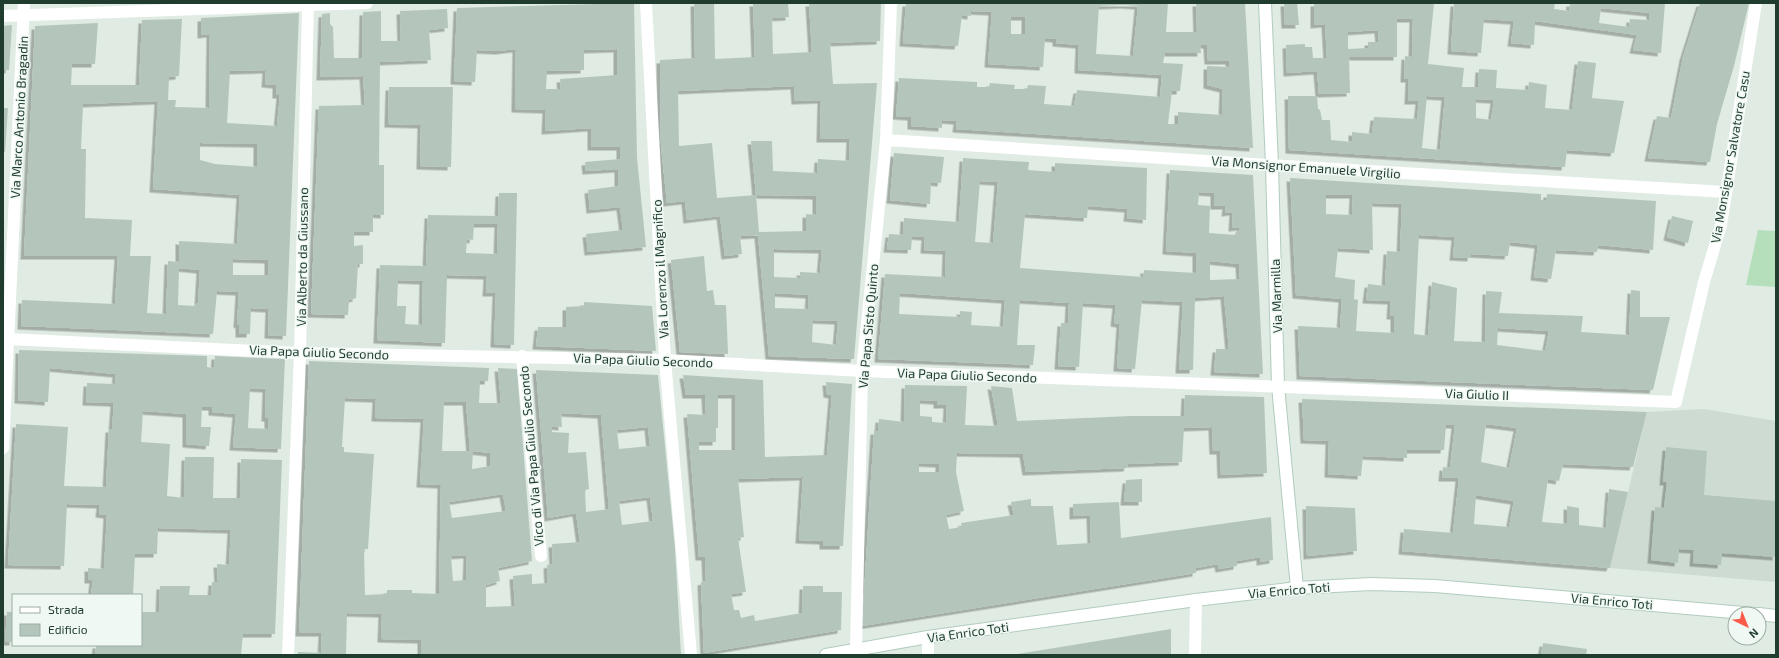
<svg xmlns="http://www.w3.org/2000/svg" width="1779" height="658" font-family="'Exo 2',sans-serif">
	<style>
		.built { fill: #cddbd2 }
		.green { fill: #b5deba }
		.building { fill: #b4c6bc; fill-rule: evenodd; filter: url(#shadow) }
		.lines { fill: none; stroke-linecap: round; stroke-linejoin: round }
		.secondary-casing { stroke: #b1ccbe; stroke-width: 14 }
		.street { stroke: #fff; stroke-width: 12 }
		.secondary { stroke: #fff; stroke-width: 12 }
		.labels { text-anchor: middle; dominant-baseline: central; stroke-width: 3; stroke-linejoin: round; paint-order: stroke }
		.street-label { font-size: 13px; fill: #1f3c2f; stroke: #eff8f2 }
	</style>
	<defs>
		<filter id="shadow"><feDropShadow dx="-3.5" dy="3.5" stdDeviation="0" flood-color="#0004"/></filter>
	</defs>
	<rect width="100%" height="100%" fill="#dfebe3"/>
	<!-- built -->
	<polygon class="built" points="1704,409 1776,421 1776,582 1610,568 1647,412"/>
	<!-- green -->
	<polygon class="green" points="1758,230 1776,231 1776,287 1746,285"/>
	<!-- building -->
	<g class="building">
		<path d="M 634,3 L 637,158 L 646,247 L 588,252 L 586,234 L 623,230 L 620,207 L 590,210 L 588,190 L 618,186 L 618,169 L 586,171 L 585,162 L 620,159 L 620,147 L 591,147 L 591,128 L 545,131 L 546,110 L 515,109 L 516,49 L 499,51 L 477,50 L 475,82 L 454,81 L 457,8 ZM 617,49 L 617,75 L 560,79 L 561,89 L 546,89 L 547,71 L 584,70 L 584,50 Z"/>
		<path d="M 694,3 L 714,3 L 715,59 L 755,57 L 753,3 L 788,3 L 789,17 L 772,18 L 773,54 L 812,52 L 809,3 L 881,3 L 880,41 L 830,43 L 833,84 L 877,83 L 854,359 L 769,356 L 758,235 L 740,236 L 742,254 L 725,256 L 720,216 L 687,220 L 685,201 L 667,203 L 661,146 L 660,60 L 695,58 ZM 794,86 L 795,101 L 821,100 L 820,139 L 850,139 L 849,161 L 818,159 L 817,173 L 773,171 L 772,141 L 751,141 L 756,195 L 717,198 L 712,143 L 679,146 L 678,91 ZM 756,195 L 816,196 L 816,215 L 806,214 L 806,231 L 759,232 ZM 774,249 L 822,250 L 820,273 L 800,272 L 800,278 L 774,277 ZM 775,293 L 809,295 L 808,309 L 775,308 ZM 813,320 L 838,321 L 836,345 L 812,342 Z"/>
		<path d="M 906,3 L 1168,3 L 1166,32 L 1197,32 L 1196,3 L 1245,3 L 1253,148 L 956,129 L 957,121 L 942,120 L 942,128 L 911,126 L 911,117 L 896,116 L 899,78 L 977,82 L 977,87 L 989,87 L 990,83 L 1015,85 L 1014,89 L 1027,89 L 1028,85 L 1046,86 L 1044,104 L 1074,106 L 1077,90 L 1160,97 L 1162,75 L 1078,70 L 1079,45 L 1056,43 L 1056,39 L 1045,38 L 1043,67 L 988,64 L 992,12 L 971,11 L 971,16 L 962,15 L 958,46 L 903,43 ZM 1123,5 L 1138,6 L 1133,56 L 1096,54 L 1099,6 ZM 1011,17 L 1025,17 L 1025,34 L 1011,34 ZM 1200,45 L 1207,45 L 1208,61 L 1229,61 L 1229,67 L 1207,66 L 1207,85 L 1223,89 L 1222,115 L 1178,112 L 1178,124 L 1168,124 L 1172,91 L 1180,91 L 1183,64 L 1163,63 L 1165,53 L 1201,53 Z"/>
		<polygon points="1284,3 1297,3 1299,25 1285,25"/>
		<path d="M 1314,3 L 1434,3 L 1428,64 L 1464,68 L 1462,87 L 1478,87 L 1479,69 L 1497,70 L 1496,88 L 1528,90 L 1529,82 L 1547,85 L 1545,108 L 1572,110 L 1578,61 L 1596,63 L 1592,98 L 1624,101 L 1614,153 L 1567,150 L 1565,167 L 1289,150 L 1288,96 L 1317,96 L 1318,109 L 1320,110 L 1322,120 L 1330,120 L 1331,140 L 1352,142 L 1352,132 L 1372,134 L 1374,117 L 1417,119 L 1419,101 L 1408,101 L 1409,79 L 1404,79 L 1405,56 L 1412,57 L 1413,19 L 1397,19 L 1397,57 L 1349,57 L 1350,93 L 1319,94 L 1317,71 L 1287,73 L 1286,45 L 1305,44 L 1305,47 L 1312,47 L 1313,58 L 1327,58 L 1325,24 L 1314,25 ZM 1378,30 L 1379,42 L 1368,42 L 1368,48 L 1348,49 L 1348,32 ZM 1427,96 L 1445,97 L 1440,150 L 1422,148 ZM 1476,99 L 1494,100 L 1491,120 L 1476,118 Z"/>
		<path d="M 1454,3 L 1555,3 L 1554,9 L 1569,11 L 1570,3 L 1665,3 L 1661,53 L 1633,50 L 1637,35 L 1535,21 L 1534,45 L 1511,43 L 1514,21 L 1484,19 L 1481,53 L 1451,51 ZM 1601,8 L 1650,13 L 1649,20 L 1630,19 L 1629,27 L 1599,23 Z"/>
		<polygon points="1700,3 1749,3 1734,66 1717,124 1710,162 1648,158 1657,116 1671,118 1683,57"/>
		<polygon points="447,9 448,28 429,30 431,60 380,62 379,165 384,165 384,215 373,214 373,232 354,232 354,246 363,245 363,264 358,264 356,298 349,300 348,315 311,314 319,106 365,105 363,76 320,77 322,14 330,13 330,24 333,27 334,58 362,58 363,12 381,11 381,41 401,41 400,11"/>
		<path d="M 299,13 L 286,336 L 268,335 L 269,309 L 251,308 L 250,334 L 239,334 L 239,324 L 237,325 L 239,292 L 217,291 L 213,334 L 21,326 L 22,300 L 115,304 L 118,256 L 24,256 L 35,26 L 98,23 L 95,64 L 72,64 L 71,85 L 139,85 L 142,20 L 182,19 L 179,76 L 169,77 L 168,100 L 176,100 L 175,107 L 209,108 L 210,34 L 201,35 L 201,18 ZM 266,70 L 265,84 L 276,85 L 276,95 L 280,95 L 277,126 L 227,123 L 230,71 ZM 158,101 L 153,189 L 240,195 L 237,244 L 179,241 L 179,262 L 168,261 L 166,314 L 147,313 L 151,256 L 130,256 L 132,220 L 85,218 L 86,149 L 81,149 L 83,104 ZM 200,143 L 257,144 L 257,167 L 215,164 L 200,160 ZM 233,259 L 268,260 L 268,275 L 233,275 ZM 179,268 L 200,270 L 198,303 L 194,306 L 178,305 Z"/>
		<polygon points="12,25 9,70 3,70 3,26"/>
		<polygon points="389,87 453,87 451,167 420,166 421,125 388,124"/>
		<polygon points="3,108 8,108 5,152 3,152"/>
		<polygon points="894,153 944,157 941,183 931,182 930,204 890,200"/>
		<path d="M 963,158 L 1029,162 L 1028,170 L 1055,172 L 1055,163 L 1147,168 L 1146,220 L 1127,218 L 1128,209 L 1088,206 L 1087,218 L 1025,214 L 1020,268 L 1143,277 L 1144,270 L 1196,273 L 1196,253 L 1166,251 L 1170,170 L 1253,175 L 1263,374 L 1214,372 L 1216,349 L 1229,349 L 1224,296 L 1195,298 L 1193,370 L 1179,370 L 1183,302 L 1142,300 L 1135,369 L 1117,368 L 1120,324 L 1114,323 L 1116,305 L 1083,303 L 1079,367 L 1058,366 L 1061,323 L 1068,323 L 1069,303 L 1020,300 L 1017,345 L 1035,345 L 1033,365 L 878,359 L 885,274 L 945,277 L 946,251 L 924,250 L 925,237 L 912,236 L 911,250 L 887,249 L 889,234 L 903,235 L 904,218 L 959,222 ZM 980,181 L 998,182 L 993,243 L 975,242 ZM 1199,192 L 1214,193 L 1214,206 L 1226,206 L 1225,213 L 1233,212 L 1232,228 L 1241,227 L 1236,235 L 1209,233 L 1210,206 L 1198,205 ZM 1210,261 L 1239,264 L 1240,279 L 1210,280 ZM 900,293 L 1005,300 L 1003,327 L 971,325 L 972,312 L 960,311 L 960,317 L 899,314 Z"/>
		<path d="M 1290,178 L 1541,194 L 1541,200 L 1546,200 L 1547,194 L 1656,201 L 1653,250 L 1598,245 L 1597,252 L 1556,250 L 1551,279 L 1534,277 L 1538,245 L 1510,242 L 1508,256 L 1471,254 L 1471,258 L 1453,257 L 1455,237 L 1419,235 L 1414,334 L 1428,336 L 1432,282 L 1457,288 L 1454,341 L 1485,342 L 1486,291 L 1502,292 L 1499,313 L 1583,316 L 1581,332 L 1629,335 L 1631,290 L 1640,291 L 1640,317 L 1670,317 L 1653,390 L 1300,376 L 1298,326 L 1340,328 L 1342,299 L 1296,295 ZM 1326,195 L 1353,195 L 1352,215 L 1326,214 ZM 1372,203 L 1402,204 L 1400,252 L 1387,251 L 1385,286 L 1368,284 L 1366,300 L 1391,301 L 1390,316 L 1394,316 L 1394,333 L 1356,331 L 1358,300 L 1354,299 L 1355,280 L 1335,277 L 1338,248 L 1373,250 ZM 1498,328 L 1549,331 L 1545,351 L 1497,345 Z"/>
		<path d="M 499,193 L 517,193 L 514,345 L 494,344 L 496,293 L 486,293 L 487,276 L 447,275 L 445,343 L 377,340 L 380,265 L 426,266 L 428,215 L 498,216 ZM 474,224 L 498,224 L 497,254 L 466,253 L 467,239 L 473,240 ZM 398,280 L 423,281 L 422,325 L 405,324 L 406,306 L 397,306 Z"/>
		<polygon points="1672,216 1693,221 1688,243 1667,237"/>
		<polygon points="704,256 707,291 713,290 715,305 726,305 728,354 680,352 671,260"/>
		<polygon points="584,302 652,306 656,351 536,346 538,327 566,327 566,307 584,306"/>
		<path d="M 19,350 L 207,356 L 207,367 L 214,368 L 215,356 L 285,359 L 281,449 L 233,447 L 236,414 L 212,412 L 212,407 L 202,407 L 201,427 L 211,427 L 209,446 L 186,444 L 186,414 L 143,411 L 141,442 L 170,444 L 167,496 L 184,498 L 185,457 L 214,457 L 213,498 L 240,498 L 241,459 L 282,460 L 275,634 L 243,634 L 241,655 L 95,655 L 96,645 L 141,645 L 141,612 L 159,612 L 160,586 L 190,586 L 189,595 L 211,595 L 212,582 L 218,582 L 217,564 L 229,565 L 231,530 L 158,528 L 157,554 L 135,554 L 133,595 L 91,595 L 93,580 L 88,580 L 88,568 L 104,569 L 107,515 L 99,514 L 100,505 L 67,504 L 64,566 L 8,565 L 16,424 L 68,427 L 64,486 L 106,487 L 109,429 L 112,429 L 114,403 L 86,402 L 87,383 L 115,384 L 116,374 L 50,368 L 48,402 L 18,400 ZM 250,388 L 266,389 L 265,418 L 268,418 L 268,429 L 248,428 Z"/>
		<path d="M 309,361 L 489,368 L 488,381 L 480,381 L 479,403 L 501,403 L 498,368 L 517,369 L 532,561 L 498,568 L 500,581 L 486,585 L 486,607 L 515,606 L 513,576 L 532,574 L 532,584 L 548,583 L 547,565 L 553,564 L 552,544 L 580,542 L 576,513 L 548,518 L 536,370 L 658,375 L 675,548 L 681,655 L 421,655 L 421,640 L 381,639 L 382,614 L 347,613 L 346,655 L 298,655 L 298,652 L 321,653 L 322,633 L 299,633 ZM 345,398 L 376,399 L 375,418 L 424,419 L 420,484 L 441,485 L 439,594 L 412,593 L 412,590 L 387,590 L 387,594 L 365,595 L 364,549 L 368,549 L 374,454 L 344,452 L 344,447 L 342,447 ZM 444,402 L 466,402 L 470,451 L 442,451 ZM 561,413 L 601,415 L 609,509 L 586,512 L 585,490 L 589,489 L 586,452 L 568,453 L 569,433 L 552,432 L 552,426 L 562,427 ZM 648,427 L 650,446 L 619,449 L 617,430 ZM 473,451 L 490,453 L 490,466 L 472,469 ZM 503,494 L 506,511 L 452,518 L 449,502 ZM 650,497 L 653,521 L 622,525 L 619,501 ZM 467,555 L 466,580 L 453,581 L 451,556 Z"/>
		<path d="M 683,375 L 763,380 L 765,457 L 827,455 L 832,395 L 827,394 L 826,382 L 852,384 L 843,546 L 823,546 L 823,541 L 799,540 L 803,477 L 738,479 L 744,537 L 738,538 L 746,592 L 731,594 L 734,610 L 739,610 L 741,618 L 754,615 L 755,621 L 802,613 L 803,586 L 823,586 L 823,592 L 842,592 L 841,630 L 704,653 L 701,582 L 706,581 L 705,557 L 699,557 L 687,414 L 706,415 L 705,395 L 686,395 ZM 718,395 L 735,395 L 735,450 L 699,450 L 699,442 L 716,442 L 716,428 L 718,428 Z"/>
		<path d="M 905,385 L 967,386 L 965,425 L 998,426 L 991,386 L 1012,388 L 1017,421 L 1131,416 L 1184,416 L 1185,395 L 1264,397 L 1267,473 L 1221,475 L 1220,451 L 1213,451 L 1212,427 L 1184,428 L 1182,462 L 1128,464 L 1127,468 L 1026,472 L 1023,454 L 957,453 L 956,472 L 964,511 L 946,515 L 949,529 L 962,527 L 961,523 L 1014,515 L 1011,502 L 1031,499 L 1031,506 L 1053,506 L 1057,545 L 1091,543 L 1090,515 L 1073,516 L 1073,504 L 1119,502 L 1121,538 L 1271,517 L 1273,560 L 1260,562 L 1260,557 L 1237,561 L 1237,566 L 1219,569 L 1218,564 L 1196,568 L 1196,573 L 862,626 L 874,431 L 878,431 L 879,419 L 904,422 ZM 920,400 L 937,401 L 937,405 L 947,405 L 946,423 L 932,422 L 932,417 L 920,416 ZM 919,463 L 939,464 L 939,472 L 919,472 Z"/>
		<path d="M 1302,399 L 1647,412 L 1633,467 L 1563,464 L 1559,481 L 1548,479 L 1542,522 L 1567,524 L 1567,506 L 1579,508 L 1579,525 L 1606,528 L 1609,489 L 1628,492 L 1610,568 L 1402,551 L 1404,529 L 1453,533 L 1459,478 L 1442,478 L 1443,467 L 1450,468 L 1455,425 L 1446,425 L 1444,450 L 1407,450 L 1407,458 L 1363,456 L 1361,476 L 1328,474 L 1329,441 L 1304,440 ZM 1486,424 L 1517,428 L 1509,468 L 1481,462 ZM 1476,495 L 1514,501 L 1509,527 L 1474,524 Z"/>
		<polygon points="1666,447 1707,451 1704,495 1776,501 1776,557 1722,553 1721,565 1693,563 1694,550 1679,549 1678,563 1651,560 1655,507 1664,508 1667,482 1663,482"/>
		<polygon points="1142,479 1142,502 1124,502 1126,480"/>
		<polygon points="1306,506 1355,508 1357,551 1307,556"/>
		<polygon points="7,612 13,612 13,642 5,642"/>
		<polygon points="1171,629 1171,655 1151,655 1151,653 1132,655 1012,655"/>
		<polygon points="1543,643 1587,649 1586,655 1541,655"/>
	</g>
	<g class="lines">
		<defs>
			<g id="secondary">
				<polyline points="1265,3 1272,165 1278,386 1297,588"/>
				<polyline points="1759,614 1776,616"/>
				<polyline points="826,655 928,637 1196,600 1297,588 1371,584 1435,586 1755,614"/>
			</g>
		</defs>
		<!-- secondary casing -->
		<use href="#secondary" class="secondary-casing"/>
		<!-- street -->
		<g class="street">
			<polyline points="646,3 665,360 691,655"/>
			<polyline points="3,16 367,3"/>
			<polyline points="886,140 1285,166 1726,192"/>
			<polyline points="8,339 300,353 665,360 862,371 1676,402 1704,282 1721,225 1756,3"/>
			<polyline points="522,356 541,556"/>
			<polyline points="3,448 24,3"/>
			<polyline points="928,637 928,655"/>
			<polyline points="856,650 862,371 886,140 891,3"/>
			<polyline points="288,655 300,353 308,3"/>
			<polyline points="1195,655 1196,600"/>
		</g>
		<!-- secondary -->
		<use href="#secondary" class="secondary"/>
	</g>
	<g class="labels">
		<!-- street labels -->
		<g class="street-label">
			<text transform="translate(19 117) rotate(-87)">Via Marco Antonio Bragadin</text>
			<text transform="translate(1730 157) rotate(-80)">Via Monsignor Salvatore Casu</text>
			<text transform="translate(1306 167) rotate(4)">Via Monsignor Emanuele Virgilio</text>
			<text transform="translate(302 257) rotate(-89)">Via Alberto da Giussano</text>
			<text transform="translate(660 269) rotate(-93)">Via Lorenzo il Magnifico</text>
			<text transform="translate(1276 296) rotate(-92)">Via Marmilla</text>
			<text transform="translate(868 326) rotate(-85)">Via Papa Sisto Quinto</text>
			<text transform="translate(319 352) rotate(2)">Via Papa Giulio Secondo</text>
			<text transform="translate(643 360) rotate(2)">Via Papa Giulio Secondo</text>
			<text transform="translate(967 375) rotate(2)">Via Papa Giulio Secondo</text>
			<text transform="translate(1477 394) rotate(2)">Via Giulio II</text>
			<text transform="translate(531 456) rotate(-95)">Vico di Via Papa Giulio Secondo</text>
			<text transform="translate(1289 590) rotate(-5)">Via Enrico Toti</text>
			<text transform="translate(1612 601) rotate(5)">Via Enrico Toti</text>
			<text transform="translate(968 632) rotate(-8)">Via Enrico Toti</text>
		</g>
	</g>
	<!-- border -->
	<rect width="1779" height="658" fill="none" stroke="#1f3c2f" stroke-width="8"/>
	<!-- legend -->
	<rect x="12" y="594" width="130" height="52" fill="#eff8f2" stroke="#9cada4"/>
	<rect x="20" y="607" width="20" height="6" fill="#ffffff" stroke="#9cada4"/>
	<text x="48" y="614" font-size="12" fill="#1f3c2f">Strada</text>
	<rect x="20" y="624" width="20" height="12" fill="#b4c6bc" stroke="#9cada4"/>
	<text x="48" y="634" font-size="12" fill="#1f3c2f">Edificio</text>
	<!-- north arrow -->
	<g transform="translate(1747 626) rotate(137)"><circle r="19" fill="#eff8f2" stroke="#9cada4"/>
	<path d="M0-3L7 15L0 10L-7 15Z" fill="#fc5a4b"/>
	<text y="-6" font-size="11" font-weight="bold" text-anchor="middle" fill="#1f3c2f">N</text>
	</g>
</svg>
